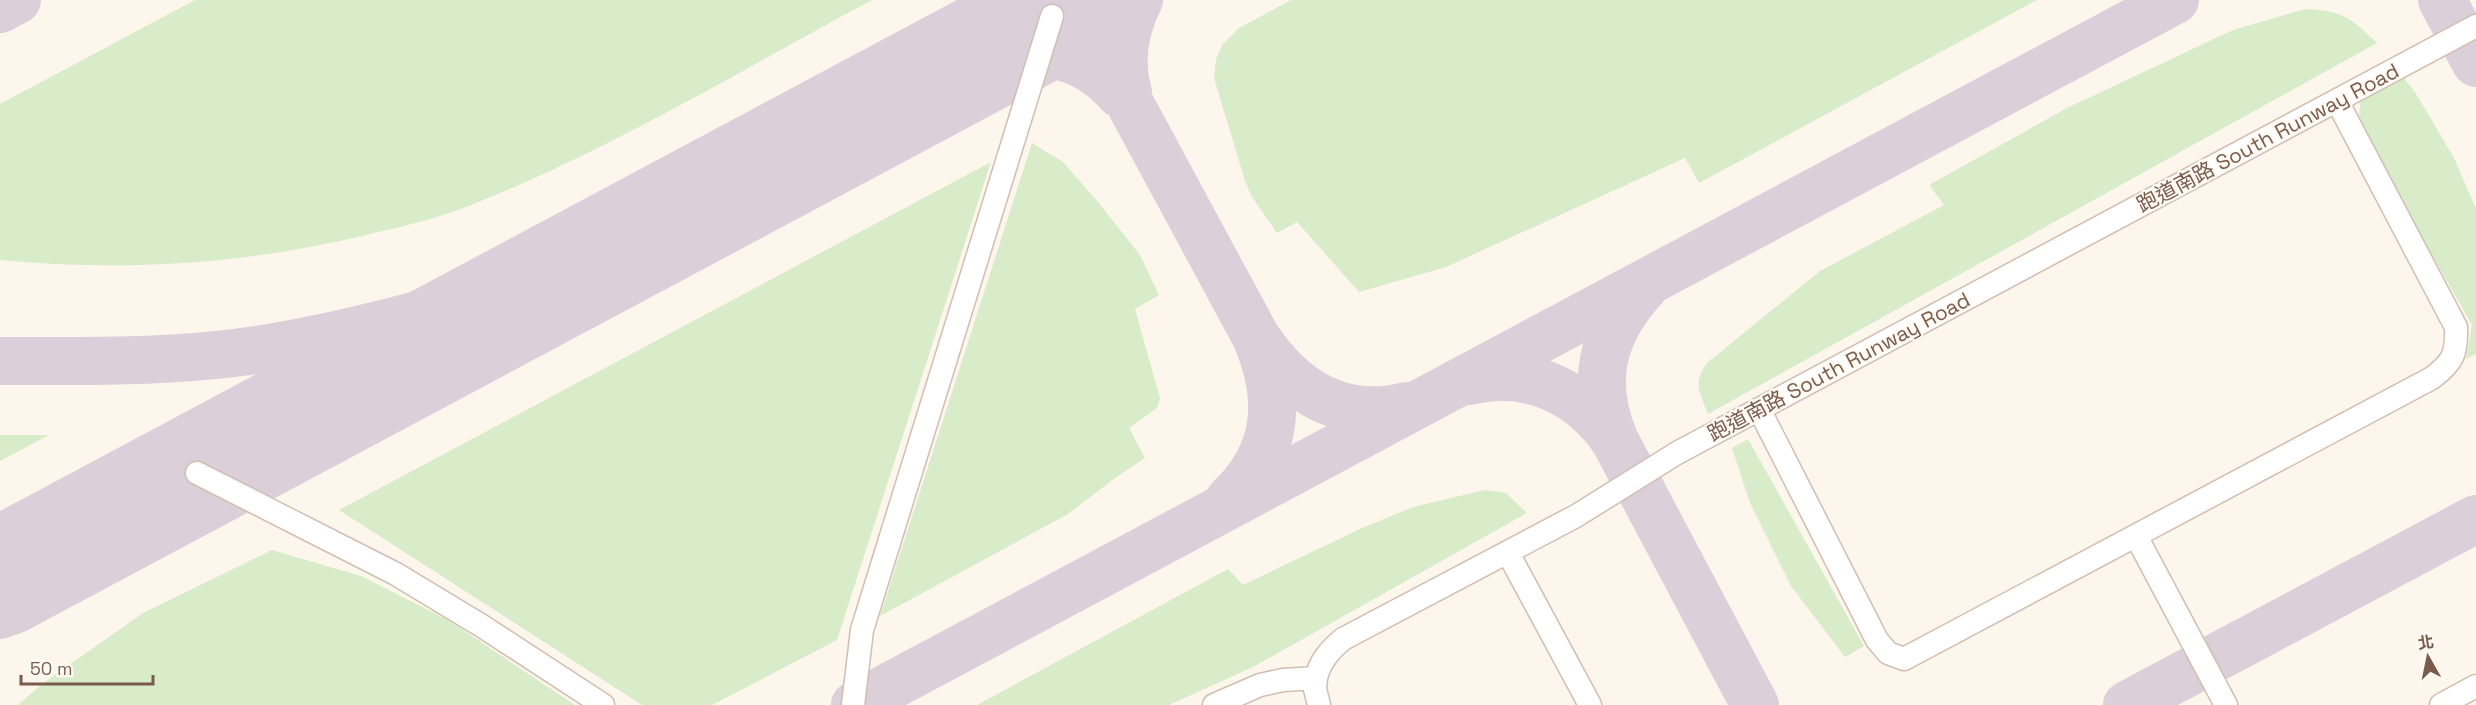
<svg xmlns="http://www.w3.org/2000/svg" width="2476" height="705" font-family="'Space Grotesk','Noto Sans TC',sans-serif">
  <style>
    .green { fill: #d8ecc9 }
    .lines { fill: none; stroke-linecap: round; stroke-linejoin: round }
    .taxiway { stroke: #dbcfda; stroke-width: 48 }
    .runway { stroke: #dbcfda; stroke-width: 118 }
    .minor-casing { stroke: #d1beb0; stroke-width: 25 }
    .minor { stroke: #fff; stroke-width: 22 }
    .labels { text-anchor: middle; stroke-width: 4.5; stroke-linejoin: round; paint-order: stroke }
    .street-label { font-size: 21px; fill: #7a5c4d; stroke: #fffaf3 }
  </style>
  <rect width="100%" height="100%" fill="#fdf6ec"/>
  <!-- green -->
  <path class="green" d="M195 0H872C745 68 620 144 486 199 449 215 410 225 370 234 249 264 124 272 0 260V104Z
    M1291 0H2037L1699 183 1685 158 1446 267 1359 292 1297 222 1277 233 1252 197 1245 181 1214 78 1216 59 1223 44 1239 28Z
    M2305 9C2343 11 2350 17 2377 43L1708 414C1700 392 1692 384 1707 363L1820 271 1944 205 1929 185 2067 108 2233 30Z
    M2398 71 2415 92 2454 158 2476 209V354L2466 359 2472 325 2363 134 2359 114 2361 99Z
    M1032 143 1063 162 1098 202 1140 255 1159 295 1135 309 1160 398 1157 408 1129 428 1145 458 1111 481 1068 514 880 616Z
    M991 162 837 640 712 705H642L339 510Z
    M0 435H49L0 461Z
    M1748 439 1864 646 1845 657 1791 586 1750 503 1732 448Z
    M1485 490 1506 493 1527 513 1253 667 1169 705H977L1228 569 1243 585 1360 529 1413 507Z
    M272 550 361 576 448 620 575 705H18L42 684 143 613Z"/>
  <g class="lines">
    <!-- taxiway -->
    <path class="taxiway" d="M1074 0 1256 337C1282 398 1279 453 1229 500
      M2442 0 2476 63
      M0 9 17 0
      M961 64C986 51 1009 26 1019 0
      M955 68C1016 49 1073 40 1120 94
      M1128 93C1119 61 1124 30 1139 0
      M1259 341C1294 392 1344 422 1407 406
      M0 361C87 361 177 363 263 349 378 330 489 297 599 258
      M1469 381C1527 366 1582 392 1615 441L1755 705
      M1614 439C1590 379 1602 333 1645 286
      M0 615 197 473
      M855 705 2175 0
      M2127 705 2476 519"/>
    <!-- runway -->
    <path class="runway" d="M0 578 1082 0"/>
    <defs>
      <path id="minor" d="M1759 409 1877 640 1888 653 1904 659 2432 378C2453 362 2457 354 2456 327L2337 101
        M197 473 396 574 482 626 603 705
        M2136 536 2226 705
        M1508 553 1590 705
        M1316 678 1315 689 1319 705
        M853 705 862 630 1052 16
        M1214 705 1260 685 1283 680 1316 678C1320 661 1330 650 1343 639L1576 516 1677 453 2476 26
        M2441 705 2476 686"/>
    </defs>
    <!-- minor casing -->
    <use href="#minor" class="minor-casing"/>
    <!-- minor -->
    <use href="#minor" class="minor"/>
  </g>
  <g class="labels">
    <!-- street labels -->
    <g class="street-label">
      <text transform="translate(2268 138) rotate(-28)" y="7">跑道南路 South Runway Road</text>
      <text transform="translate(1839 367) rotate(-28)" y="7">跑道南路 South Runway Road</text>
    </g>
  </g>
  <!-- north arrow -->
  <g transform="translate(2428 657) rotate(351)" stroke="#fffaf3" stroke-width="4.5" paint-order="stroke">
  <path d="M0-4.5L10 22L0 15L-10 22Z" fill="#7a5c4d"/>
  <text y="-9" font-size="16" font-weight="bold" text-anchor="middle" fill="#7a5c4d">北</text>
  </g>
  <!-- scale -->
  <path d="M21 675v9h132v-9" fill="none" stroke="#7a5c4d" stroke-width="3"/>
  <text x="30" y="675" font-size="18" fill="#7a5c4d" stroke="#fffaf3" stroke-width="4.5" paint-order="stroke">50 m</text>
</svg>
